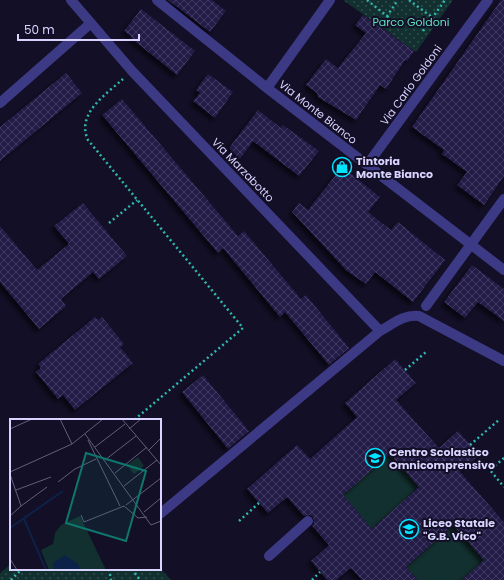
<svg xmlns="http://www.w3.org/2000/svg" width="504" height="580" font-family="Poppins,sans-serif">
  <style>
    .green { fill: #12302f }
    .park { fill: url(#park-dots) }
    .building { fill: url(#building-cross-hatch); fill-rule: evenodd; filter: url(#shadow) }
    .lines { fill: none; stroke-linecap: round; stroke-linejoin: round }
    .path { stroke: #2fb8b0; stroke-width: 2.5; stroke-dasharray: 2 3; stroke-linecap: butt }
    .minor { stroke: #3d3a85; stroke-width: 10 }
    .labels { text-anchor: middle; stroke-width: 4; stroke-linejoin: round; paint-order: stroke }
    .park-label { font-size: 11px; fill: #5fe0c0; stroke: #130f26 }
    .street-label { font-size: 11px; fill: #d9d4ff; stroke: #130f26 }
    .poi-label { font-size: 11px; font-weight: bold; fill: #d9d4ff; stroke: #130f26; text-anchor: start }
    .inset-river { fill: none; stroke: #0c2248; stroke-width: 2 }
    .inset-road { fill: none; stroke: #625e7d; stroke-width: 1 }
    .view { fill: #0f766e; fill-opacity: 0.15; stroke: #0f766e; stroke-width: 2 }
    .inset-edge { fill: none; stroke: #d9d4ff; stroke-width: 2 }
  </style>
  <defs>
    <pattern id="park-dots" width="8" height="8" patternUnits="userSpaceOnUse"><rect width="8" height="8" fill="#12302f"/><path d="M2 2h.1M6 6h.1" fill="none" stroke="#344d4e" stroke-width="1.8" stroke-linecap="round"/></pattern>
    <pattern id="building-cross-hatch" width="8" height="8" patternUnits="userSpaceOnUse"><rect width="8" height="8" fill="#241b47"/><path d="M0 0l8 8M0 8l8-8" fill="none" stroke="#433b63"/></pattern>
    <filter id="shadow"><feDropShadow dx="-3.5" dy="3.5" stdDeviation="2" flood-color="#0009"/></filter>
  </defs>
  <rect width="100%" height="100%" fill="#130f26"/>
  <!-- green -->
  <path class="green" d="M390 454 419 487 372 529 343 495Z
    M453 525 484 560 462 580H418L406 567Z"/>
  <!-- park -->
  <path class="park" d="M343 0H453L416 52Z
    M11 564V569L160 568 171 580H0V573Z"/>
  <!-- building -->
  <path class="building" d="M168 0H212L226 11 210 32Z
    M501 0H504V176L484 205 457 185 467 172 442 154 444 150 412 127Z
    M141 9 195 51 177 75 131 38 132 37 124 31Z
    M363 15 414 51 407 61 405 60 386 89 380 85 356 120 318 97 317 93 306 85 326 59 338 68 366 33 355 25Z
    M66 73 82 93 0 161V127Z
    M208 74 233 92 215 118 193 101 200 93 196 90Z
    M122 99 238 236 244 231 301 299 306 295 349 348 329 365 285 312 280 317 223 248 218 253 102 115Z
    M258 110 281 128 283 125 319 151 299 176 253 141 240 159 229 148Z
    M342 167 380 197 368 212 391 230 398 222 445 260 413 302 375 272 366 284 347 271 292 212 299 203 308 210Z
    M83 203 127 256 99 279 93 272 61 299 66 306 39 329 0 282V226L37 270 69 244 54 226Z
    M472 265 504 289V321L478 302 465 318 444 302Z
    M95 317 98 320 102 317 124 344 120 347 133 363 75 410 63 395 58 399 36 372 41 368 38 364Z
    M395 359 416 383 396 400 439 448 458 431 480 455 460 472 504 522V580H462L484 560 453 525 406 567 418 580H362L351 568 336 580H327L311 561 329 545 312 526 314 523 313 517 310 515 304 516 287 497 268 513 247 489 297 445 310 459 357 417 345 403ZM390 454 419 487 372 529 343 495Z
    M203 375 249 431 228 449 182 392Z"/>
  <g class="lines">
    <!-- path -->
    <path class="path" d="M367 0 387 16 398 0
      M409 0 433 18
      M387 16 394 21
      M423 31 445 0
      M123 79C105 95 76 114 88 140L243 328 134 420
      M109 223 137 200
      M405 370 426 352
      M470 445 500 419
      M504 458 490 470 504 487
      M239 521 259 503
      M109 569 111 580
      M132 569 140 580
      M11 580 22 569
      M312 580 320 572"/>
    <!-- minor -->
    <path class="minor" d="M71 0 132 71 380 331
      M157 0 267 88 504 270
      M267 88 330 0
      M0 103 91 23
      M367 165 488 0
      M426 306 504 199
      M160 514 380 331C393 324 404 314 419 316L504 361
      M269 556 308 521"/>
  </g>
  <!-- icons -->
  <defs>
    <symbol id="shop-ring" viewBox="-11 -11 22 22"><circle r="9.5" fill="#130f26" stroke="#00e5ff" stroke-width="1.5"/><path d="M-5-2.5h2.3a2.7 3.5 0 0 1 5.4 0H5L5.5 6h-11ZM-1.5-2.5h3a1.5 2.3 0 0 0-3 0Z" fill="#00e5ff"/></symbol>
    <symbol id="school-ring" viewBox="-11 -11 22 22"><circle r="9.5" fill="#130f26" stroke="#00e5ff" stroke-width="1.5"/><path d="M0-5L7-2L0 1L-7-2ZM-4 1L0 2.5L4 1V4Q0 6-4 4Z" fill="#00e5ff"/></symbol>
  </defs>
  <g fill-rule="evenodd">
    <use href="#shop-ring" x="331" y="156" width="22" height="22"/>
    <use href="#school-ring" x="364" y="447" width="22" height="22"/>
    <use href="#school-ring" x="398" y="518" width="22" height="22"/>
  </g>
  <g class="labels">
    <!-- park labels -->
    <g class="park-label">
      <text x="411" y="26">Parco Goldoni</text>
    </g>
    <!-- street labels -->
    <g class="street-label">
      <text transform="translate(411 85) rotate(-54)" y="4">Via Carlo Goldoni</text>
      <text transform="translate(318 112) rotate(38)" y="4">Via Monte Bianco</text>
      <text transform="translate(243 170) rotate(46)" y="4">Via Marzabotto</text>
    </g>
    <!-- poi labels -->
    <g class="poi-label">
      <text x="356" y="165">Tintoria<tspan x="356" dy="13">Monte Bianco</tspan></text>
      <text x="389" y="456">Centro Scolastico<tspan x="389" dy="13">Omnicomprensivo</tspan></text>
      <text x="423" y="527">Liceo Statale<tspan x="423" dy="13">"G.B. Vico"</tspan></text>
    </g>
  </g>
  <!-- overview -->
  <g transform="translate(10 419)">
    <rect width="151" height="151" fill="#130f26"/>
    <path d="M128 38 134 47 124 55 117 46ZM70 97 96 151H39L31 131 43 125 45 114 51 106Z" fill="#12302f"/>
    <path d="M55 136 68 145 71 151H43V144Z" fill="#0c2248"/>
    <path class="inset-river" d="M14 100 36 151M0 109 53 72"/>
    <path class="inset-road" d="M50 0 62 25M112 0 151 46M0 10 22 0M119 10 131 0M75 15 141 106 151 102M78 21 110 87M85 28 115 5M139 31 151 19M95 41 126 17M0 53 62 25 93 0M105 54 137 28M0 55 11 87 0 97M48 63 65 50 86 40M114 67 147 41M6 71 41 58M116 86 151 59M11 87 37 68M134 93 151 79M71 96 74 103 114 87 128 99 137 98M0 140 7 151"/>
    <path class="view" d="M76 34 136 52 116 122 56 104Z"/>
    <rect width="151" height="151" class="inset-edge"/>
  </g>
  <!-- scale -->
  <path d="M18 34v6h121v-6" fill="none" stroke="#d9d4ff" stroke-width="2"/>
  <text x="24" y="34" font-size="12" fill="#d9d4ff" stroke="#130f26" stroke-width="3" paint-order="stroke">50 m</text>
</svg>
